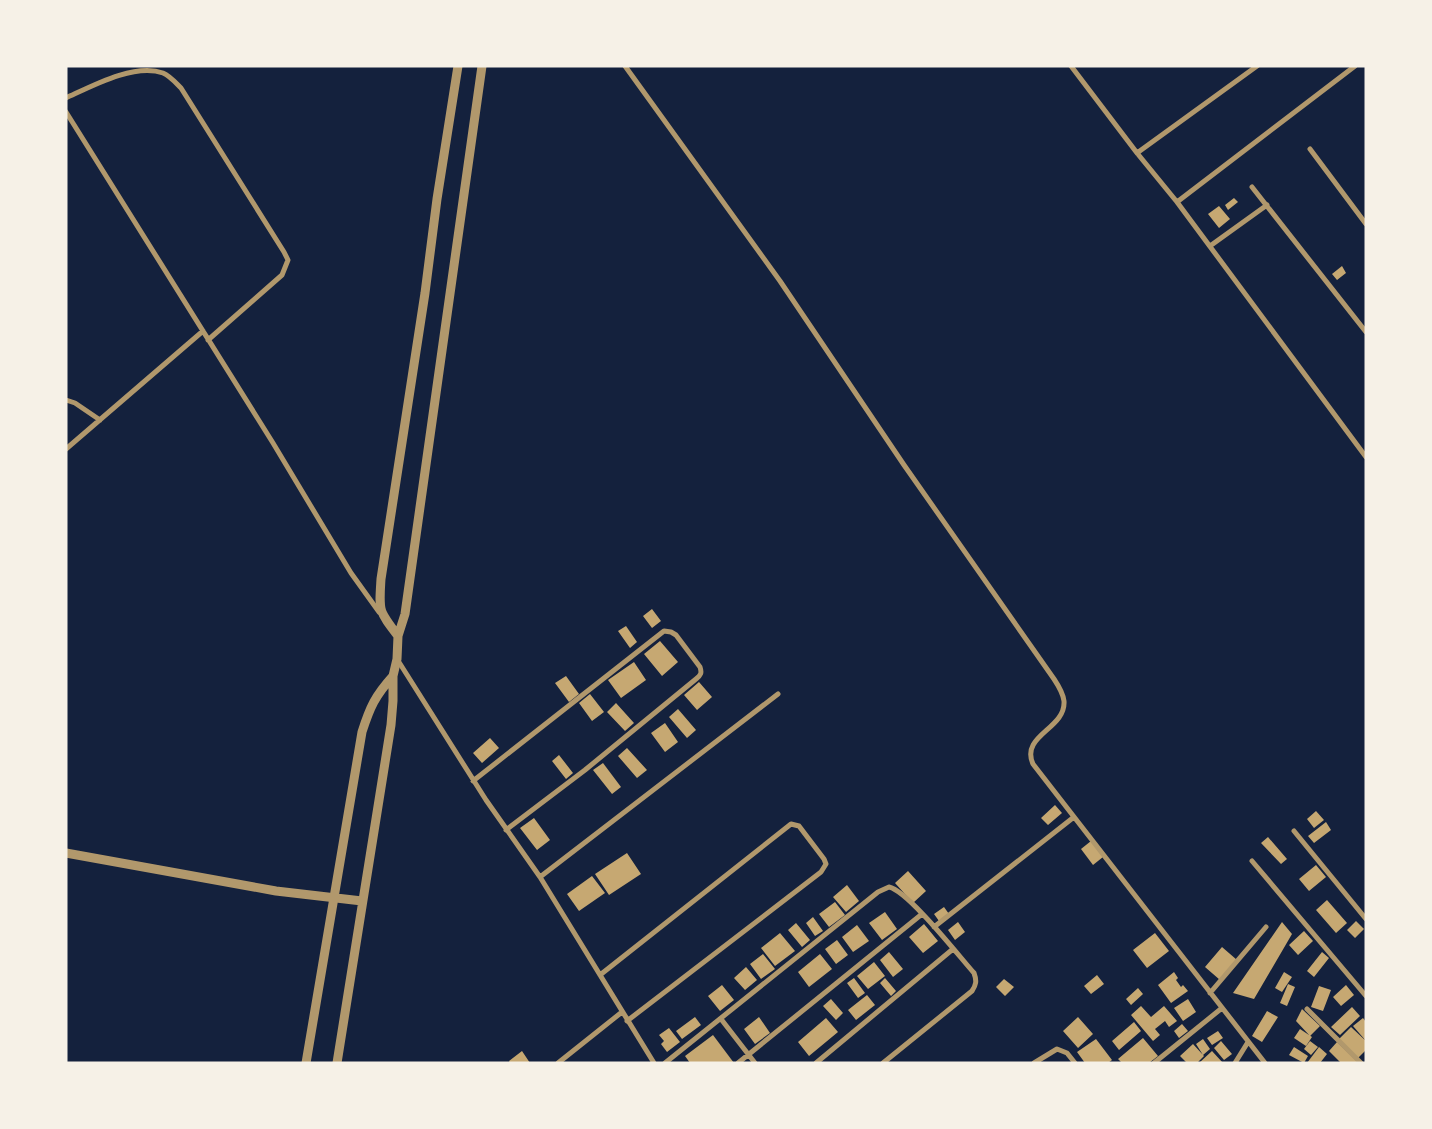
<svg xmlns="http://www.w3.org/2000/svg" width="1432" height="1129" font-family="Overpass,sans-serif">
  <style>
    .building { fill: #c6a872 }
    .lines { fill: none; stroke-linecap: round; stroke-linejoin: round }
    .minor { stroke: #b1986c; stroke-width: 5 }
    .tertiary { stroke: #b1986c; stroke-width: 9 }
  </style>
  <rect width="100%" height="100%" fill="#14213d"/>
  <!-- building -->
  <path class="building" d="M1234 198 1238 202 1228 210 1225 205Z
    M1219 206 1230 219 1219 228 1208 214Z
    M1342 266 1346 273 1337 280 1332 274Z
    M652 609 661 621 652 628 643 616Z
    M626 626 637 642 630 648 618 631Z
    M660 641 678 662 662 676 644 654Z
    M634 662 646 680 621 698 608 680Z
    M566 676 579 694 569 702 555 683Z
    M699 682 712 697 697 710 684 695Z
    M590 694 604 712 592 721 579 703Z
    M616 703 634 723 625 731 607 712Z
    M678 709 696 730 687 738 669 717Z
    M665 723 678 742 665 752 651 733Z
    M490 738 499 748 482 763 473 753Z
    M627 748 647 770 637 778 618 756Z
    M559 755 573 773 566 779 552 761Z
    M603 763 621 787 612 794 593 770Z
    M1055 805 1062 813 1048 825 1041 818Z
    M1316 811 1324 820 1314 828 1307 819Z
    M534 818 550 840 537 850 520 828Z
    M1326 822 1331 830 1314 843 1308 836Z
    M1268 837 1287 859 1281 864 1261 843Z
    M1091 841 1103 857 1093 865 1081 849Z
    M627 853 641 874 609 895 595 874Z
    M1316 865 1326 877 1309 891 1299 879Z
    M908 871 926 891 913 903 895 883Z
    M592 876 605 893 579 911 567 894Z
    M847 885 859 901 846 912 833 897Z
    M1327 900 1347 923 1336 933 1316 910Z
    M835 902 845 915 829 927 819 914Z
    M944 907 949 914 939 921 934 914Z
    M885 912 897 929 882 940 869 923Z
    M813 917 823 931 815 936 806 923Z
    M1356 921 1364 929 1355 938 1347 930Z
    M958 922 965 932 955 940 948 930Z
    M1282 922 1292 934 1254 999 1233 993Z
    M796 923 810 940 802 947 788 930Z
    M924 924 938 941 923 953 909 937Z
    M857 925 869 941 853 952 842 937Z
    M1304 931 1313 941 1298 955 1289 945Z
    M780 933 795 951 775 966 761 948Z
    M1155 933 1169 951 1147 968 1133 950Z
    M837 940 848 955 836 964 825 949Z
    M1222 947 1237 960 1220 980 1205 967Z
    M889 952 903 969 893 977 880 960Z
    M1322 952 1329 958 1314 977 1307 971Z
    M763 954 775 969 761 979 750 964Z
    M820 954 832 969 809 987 798 972Z
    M874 962 885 976 868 989 857 976Z
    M746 967 757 980 745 990 734 978Z
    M1174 972 1178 978 1176 980 1181 987 1183 985 1188 991 1171 1003 1158 985Z
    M1284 972 1292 977 1282 992 1275 988Z
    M1097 975 1104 984 1091 994 1084 986Z
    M854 978 865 993 858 998 847 983Z
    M885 978 896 991 891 996 880 983Z
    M1004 979 1014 987 1005 996 996 987Z
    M1288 984 1295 987 1287 1006 1280 1003Z
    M722 985 734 1000 720 1011 708 996Z
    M1346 985 1354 995 1341 1006 1333 997Z
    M1319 986 1331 990 1323 1011 1311 1007Z
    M1138 988 1143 994 1131 1005 1126 999Z
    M867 995 875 1005 856 1020 848 1010Z
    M831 999 843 1013 836 1020 823 1006Z
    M1188 999 1196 1012 1183 1021 1174 1008Z
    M1141 1006 1151 1017 1164 1006 1177 1021 1169 1027 1165 1021 1155 1029 1160 1035 1153 1041 1131 1015Z
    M1352 1007 1360 1016 1340 1035 1331 1027Z
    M1302 1009 1320 1026 1310 1036 1296 1021Z
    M1267 1011 1278 1017 1262 1042 1252 1036Z
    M695 1017 701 1025 682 1039 676 1031Z
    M759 1017 770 1033 755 1044 744 1029Z
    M1078 1017 1093 1034 1078 1048 1063 1031Z
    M826 1018 838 1032 809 1056 798 1042Z
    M1363 1018 1366 1022V1041L1353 1026Z
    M1134 1022 1141 1031 1119 1050 1112 1041Z
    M1182 1024 1188 1031 1179 1038 1174 1031Z
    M1351 1027 1366 1041V1050L1358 1058 1338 1040Z
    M669 1028 680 1042 667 1052 661 1044 664 1041 659 1035Z
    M1300 1029 1312 1037 1306 1046 1294 1038Z
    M1218 1031 1223 1038 1212 1045 1207 1038Z
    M713 1035 734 1063H690L685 1056Z
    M1143 1038 1158 1056 1149 1063H1122L1118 1059Z
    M1096 1039 1112 1060 1108 1063H1085L1077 1052Z
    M1203 1039 1210 1049 1203 1055 1196 1044Z
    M1221 1041 1232 1054 1224 1060 1214 1048Z
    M1310 1041 1318 1047 1311 1055 1304 1049Z
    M1337 1042 1359 1063H1341L1329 1051Z
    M1193 1044 1204 1056 1197 1063H1187L1180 1056Z
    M1294 1047 1308 1056 1304 1063 1289 1055Z
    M1319 1047 1327 1054 1320 1063H1307Z
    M522 1051 530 1063H510L509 1061Z
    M1212 1051 1223 1063H1199Z"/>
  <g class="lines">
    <!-- minor -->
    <path class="minor" d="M625 66 780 281 904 465 1054 679C1058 685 1063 693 1064 701 1066 729 1020 735 1033 764L1265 1063
      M1071 66 1137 153 1177 202 1366 457
      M66 98C92 86 134 63 163 73 170 76 175 82 181 88L284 252 288 260 282 275 208 340
      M66 112 273 443 351 573 379 612
      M1310 149 1366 224
      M1137 153 1257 66
      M1252 187 1366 332
      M1177 202 1355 66
      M1210 246 1267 205
      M66 400 75 403 100 420
      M66 449 203 331
      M397 659 486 800 540 877 654 1063
      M473 781 664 631 671 632 676 635 700 667C702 673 701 675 696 679L585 770 506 830
      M1294 831 1366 919
      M1252 861 1366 996
      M540 877 778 694
      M934 927 1074 817
      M600 975 791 824 799 826 824 859 826 864 821 872 627 1021
      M1210 993 1266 927
      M1307 1009 1361 1063
      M721 1019 755 1063
      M558 1063 622 1012
      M665 1063 878 892 889 887C908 891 958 955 974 973 977 981 976 985 972 991L883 1063
      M738 1063 922 914
      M816 1063 953 949
      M1034 1063 1057 1049 1067 1053 1075 1063
      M1154 1063 1222 1008
      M1235 1063 1248 1042"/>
    <!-- tertiary -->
    <path class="tertiary" d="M398 636C378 610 379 611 381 579L425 293 437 199 458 66
      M66 853 276 891 362 901
      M306 1063 362 732C370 707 375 696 393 676
      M337 1063 391 725 393 701V676L397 659 398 636 405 614 482 66"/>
  </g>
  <!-- border -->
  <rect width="1432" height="1129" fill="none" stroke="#f6f1e7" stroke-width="135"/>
</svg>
